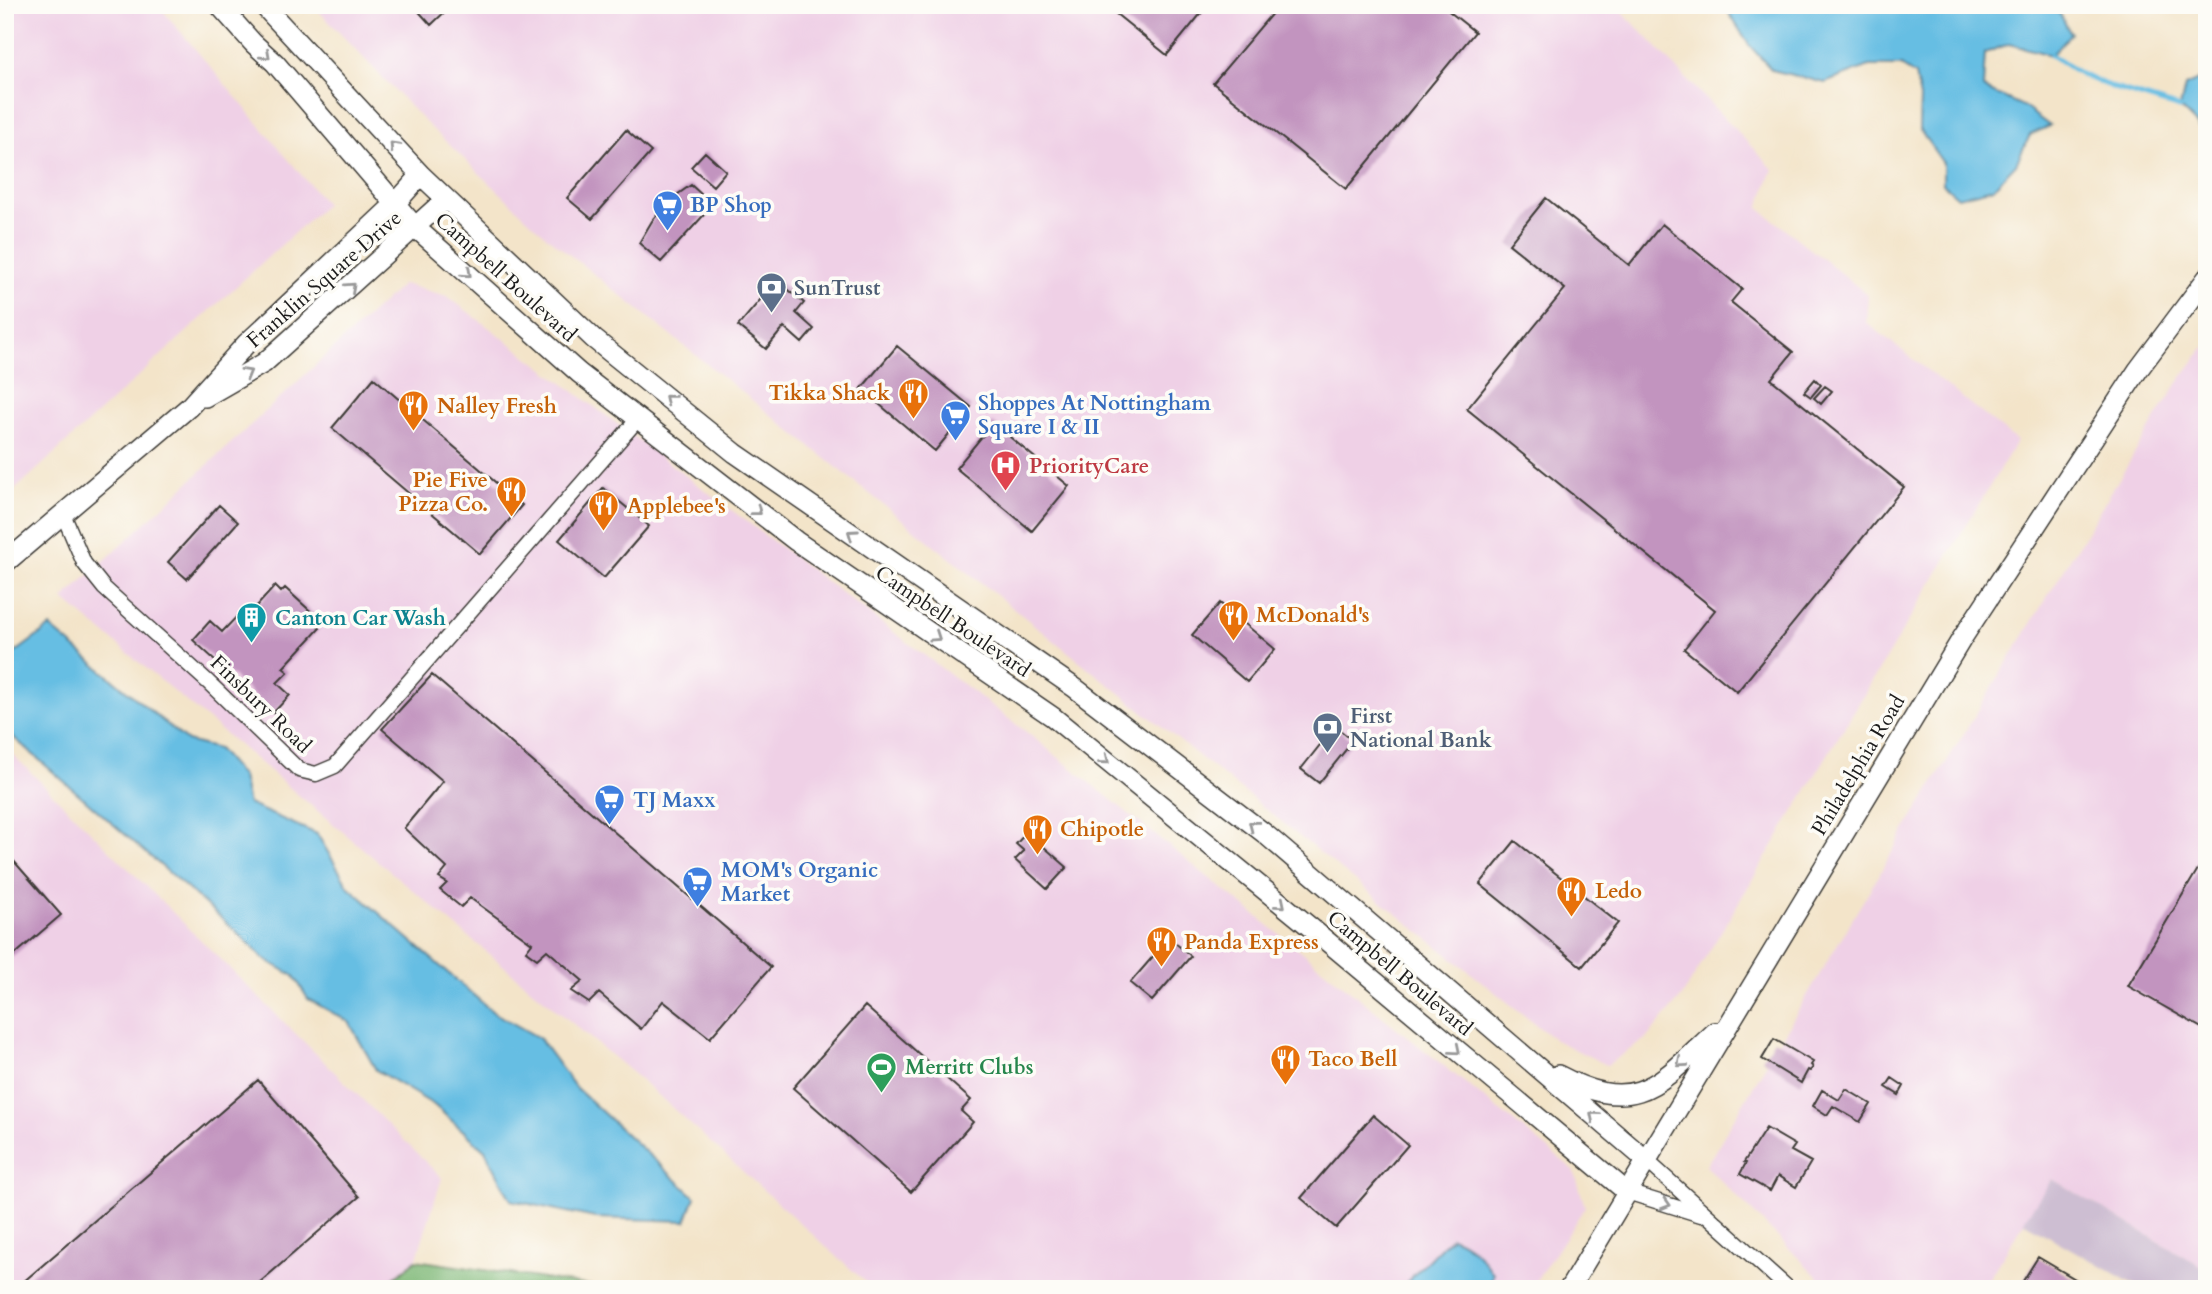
<svg xmlns="http://www.w3.org/2000/svg" width="2212" height="1294" font-family="Cardo,serif">
  <style>
    .built { fill: #efd0e6 }
    .industrial { fill: #cdbed2 }
    .forest { fill: #7eb877; stroke: #4d6a4a; stroke-width: 2 }
    .water { fill: #66bee3; stroke: #416d80; stroke-width: 2 }
    .lines { fill: none; stroke-linecap: round; stroke-linejoin: round }
    .stream { stroke: #66bee3; stroke-width: 5 }
    .building { fill: #c294bf }
    .street-casing { stroke: #3c3a36; stroke-width: 17 }
    .secondary-casing { stroke: #3c3a36; stroke-width: 22 }
    .street { stroke: #fff; stroke-width: 14 }
    .secondary { stroke: #fff; stroke-width: 19 }
    .oneway { stroke: #999 }
    .labels { text-anchor: middle; stroke-width: 7; stroke-linejoin: round; paint-order: stroke }
    .shop-label { font-size: 21px; font-weight: bold; fill: #366cbe; stroke: #fdfcf7; text-anchor: start }
    .street-label { font-size: 21px; fill: #1c1c1c; stroke: #fdfcf7 }
    .service-label { font-size: 21px; font-weight: bold; fill: #4e5e75; stroke: #fdfcf7; text-anchor: start }
    .food-label { font-size: 21px; font-weight: bold; fill: #c56008; stroke: #fdfcf7; text-anchor: start }
    .health-label { font-size: 21px; font-weight: bold; fill: #be3a42; stroke: #fdfcf7; text-anchor: start }
    .culture-label { font-size: 21px; font-weight: bold; fill: #0d838f; stroke: #fdfcf7; text-anchor: start }
    .leisure-label { font-size: 21px; font-weight: bold; fill: #27864d; stroke: #fdfcf7; text-anchor: start }
  </style>
  <rect width="100%" height="100%" fill="#fdfcf7"/>
  <filter id="ink" filterUnits="userSpaceOnUse"><feTurbulence type="fractalNoise" baseFrequency=".0143" numOctaves="2"/><feDisplacementMap in="SourceGraphic" scale="14" xChannelSelector="R" yChannelSelector="G"/><feConvolveMatrix kernelMatrix="1 2 1 2 8 2 1 2 1" color-interpolation-filters="sRGB"/></filter>
  <filter id="wash" filterUnits="userSpaceOnUse"><feTurbulence type="fractalNoise" baseFrequency=".00686" numOctaves="4" result="noise"/><feDisplacementMap in="SourceGraphic" scale="28" xChannelSelector="R" yChannelSelector="G"/><feGaussianBlur stdDeviation="1.57" result="paint"/><feColorMatrix in="noise" values="0 0 0 0 0 0 0 0 0 0 0 0 0 0 0 0 0 1.4 0 .05"/><feComposite in="paint" operator="in"/></filter>
  <g filter="url(#wash)">
    <rect width="100%" height="100%" fill="#f3e4c9"/>
    <!-- built -->
    <path class="built" d="M5 5H158L326 204 5 499Z
      M313 5H1616L1773 169 1759 208 1868 295 1866 322 2017 441 1681 998 1647 1038 1607 1065 1555 1040 545 235 424 121Z
      M403 284 447 296 1029 734 1574 1170 1585 1207 1531 1289H873L648 1086 63 599Z
      M2207 344V1270L2052 1179 1982 1289H1830L1706 1166 1910 822 2177 384Z
      M5 747 442 1178 416 1260 381 1289H5Z"/>
    <!-- industrial -->
    <path class="industrial" d="M2052 1179 2207 1270V1289H2142L2023 1222Z"/>
    <!-- forest -->
    <path class="forest" d="M416 1260 612 1289H381Z"/>
    <!-- water -->
    <path class="water" d="M1724 5H1968L1972 11C1999 1 2032 3 2059 12L2071 34 2051 55 2009 44 1985 53 1983 88 2023 106 2050 126 2030 135 2016 164 1993 188 1958 197 1943 184V163L1919 129 1920 98 1915 75 1901 66H1869L1825 83 1772 70 1749 45Z
      M2207 76V127L2203 131 2180 108 2185 86Z
      M50 627 187 741 218 749 242 777 248 804 317 834 349 887 493 1012 539 1038 576 1088 695 1197 686 1221 595 1218 511 1200 485 1150 434 1105 376 1070 349 1022 308 999 294 976 264 959 236 931 5 730V660Z
      M1451 1237C1471 1244 1482 1257 1493 1274L1490 1287 1400 1289Z"/>
    <g class="lines">
      <!-- stream -->
      <path class="stream" d="M2051 55 2082 75 2114 88 2180 108"/>
    </g>
    <g id="blocks">
      <!-- building -->
      <path class="building" d="M413 5H452L431 25Z
        M1105 5H1208L1167 55Z
        M1279 5H1441L1475 32 1346 189 1213 83Z
        M626 130 651 152 592 219 567 198Z
        M705 152 726 171 713 186 691 167Z
        M691 185 713 205 661 262 639 243 652 221 671 199Z
        M1546 198 1629 265 1662 224 1742 289 1731 302 1793 352 1771 379 1904 487 1737 692 1684 649 1715 610 1467 409 1565 289 1509 244Z
        M777 280 804 303 796 313 814 329 802 343 784 327 766 349 738 326Z
        M897 346 971 407 935 451 861 389Z
        M374 378 522 505 480 554 332 428Z
        M1815 379 1821 385 1811 397 1804 392Z
        M1825 386 1832 391 1821 404 1814 398Z
        M993 423 1069 486 1032 531 956 468Z
        M603 488 649 526 604 578 559 540Z
        M219 505 238 522 187 579 168 562Z
        M275 586 281 592 285 588 318 618 315 622 320 628 283 668 288 672 277 683 290 695 273 713 193 640 210 621 222 632 241 612 247 617Z
        M1220 603 1275 649 1247 682 1192 635Z
        M432 675 771 967 710 1038 663 1001 641 1029 599 993 589 1003 571 991 583 981 547 950 537 959 526 951 532 943 470 898 461 907 440 890 447 883 439 878 447 868 404 828 443 781 382 729Z
        M1335 726 1353 741 1319 783 1301 769Z
        M1027 832 1067 867 1047 889 1015 860 1024 851 1016 844Z
        M1515 841 1618 923 1582 967 1480 884Z
        M5 851 61 915 5 963Z
        M2207 854V1031L2128 986Z
        M1169 938 1191 956 1152 1001 1130 983Z
        M865 1006 971 1100 961 1111 973 1122 911 1192 793 1088Z
        M1774 1039 1813 1062 1811 1065 1813 1067 1810 1071 1808 1070 1801 1083 1762 1059Z
        M1892 1078 1904 1086 1899 1095 1886 1087Z
        M258 1080 359 1197 252 1289H15Z
        M1846 1089 1871 1104 1860 1122 1833 1106 1827 1115 1813 1106 1822 1090 1839 1100Z
        M1373 1115 1408 1145 1336 1228 1301 1198Z
        M1766 1128 1795 1145 1791 1151 1811 1162 1796 1187 1778 1176 1770 1191 1740 1174 1746 1163 1744 1162Z
        M2038 1257 2092 1289H2018Z"/>
    </g>
  </g>
  <g filter="url(#ink)">
    <use href="#blocks" fill-opacity="0" stroke="#3c3a36" stroke-width="2"/>
    <g class="lines">
      <defs>
        <path id="street" d="M63 514 84 563 104 588 208 682 299 770 316 774 335 766 638 419
          M1646 1160 1789 1289
          M1627 1192 1701 1215"/>
        <path id="secondary" d="M219 5 253 43 275 63 416 228 579 373 796 541 1053 717 1310 927 1627 1192
          M263 5 421 175 594 339 735 453 1075 688 1264 833 1646 1160
          M205 397 264 363 446 199
          M5 563 189 407 247 343 395 204 421 175
          M1558 1075C1637 1117 1659 1084 1715 1032
          M1569 1289 1961 640 2138 370 2207 278"/>
      </defs>
      <!-- street casing -->
      <use href="#street" class="street-casing"/>
      <!-- secondary casing -->
      <use href="#secondary" class="secondary-casing"/>
      <!-- street -->
      <use href="#street" class="street"/>
      <!-- secondary -->
      <use href="#secondary" class="secondary"/>
    </g>
    <!-- one-way arrows -->
    <defs><path id="oneway-chevron" d="M-2-3.5L2.5 0L-2 3.5" fill="none" stroke-width="1.6" stroke-linecap="round" stroke-linejoin="round" transform="scale(1.75)"/></defs>
    <g class="oneway">
      <use href="#oneway-chevron" transform="translate(266 55) rotate(42)"/>
      <use href="#oneway-chevron" transform="translate(394 146) rotate(-133)"/>
      <use href="#oneway-chevron" transform="translate(467 273) rotate(42)"/>
      <use href="#oneway-chevron" transform="translate(351 287) rotate(-42)"/>
      <use href="#oneway-chevron" transform="translate(247 373) rotate(-30)"/>
      <use href="#oneway-chevron" transform="translate(669 399) rotate(-141)"/>
      <use href="#oneway-chevron" transform="translate(757 511) rotate(38)"/>
      <use href="#oneway-chevron" transform="translate(852 534) rotate(-145)"/>
      <use href="#oneway-chevron" transform="translate(936 637) rotate(34)"/>
      <use href="#oneway-chevron" transform="translate(1105 760) rotate(39)"/>
      <use href="#oneway-chevron" transform="translate(1253 825) rotate(-142)"/>
      <use href="#oneway-chevron" transform="translate(1281 904) rotate(40)"/>
      <use href="#oneway-chevron" transform="translate(1456 1050) rotate(40)"/>
      <use href="#oneway-chevron" transform="translate(1681 1063) rotate(139)"/>
      <use href="#oneway-chevron" transform="translate(1594 1116) rotate(-140)"/>
      <use href="#oneway-chevron" transform="translate(1666 1204) rotate(17)"/>
    </g>
  </g>
  <!-- icons -->
  <defs>
    <symbol id="supermarket-pin" viewBox="-11 -11 22 30"><path d="M0 17L-7.5 6A9.5 9.5 0 1 1 7.5 6Z" fill="#3f7fe0" stroke="#fdfcf7"/><path d="M-6-5.5h2.5l.6 2H6L4.5 2H-2.5L-4.4-4H-6ZM-1.5 3.2a1.3 1.3 0 1 0 .1 0ZM3 3.2a1.3 1.3 0 1 0 .1 0Z" fill="#fff"/></symbol>
    <symbol id="bank-pin" viewBox="-11 -11 22 30"><path d="M0 17L-7.5 6A9.5 9.5 0 1 1 7.5 6Z" fill="#5c6f8a" stroke="#fdfcf7"/><path d="M-6-4H6V4H-6ZM0-2.3a2.3 2.3 0 1 0 0 4.6a2.3 2.3 0 1 0 0-4.6Z" fill="#fff"/></symbol>
    <symbol id="restaurant-pin" viewBox="-11 -11 22 30"><path d="M0 17L-7.5 6A9.5 9.5 0 1 1 7.5 6Z" fill="#e8710a" stroke="#fdfcf7"/><path d="M-5-6h1v4h1v-4h1v4h1v-4h1v5L-1.5 .5V6h-2V.5L-5-1ZM5-6V6H3V1.5H1.5Q1.5-4 5-6Z" fill="#fff"/></symbol>
    <symbol id="hospital-pin" viewBox="-11 -11 22 30"><path d="M0 17L-7.5 6A9.5 9.5 0 1 1 7.5 6Z" fill="#e0444e" stroke="#fdfcf7"/><path d="M-5-5h3v3.5h4V-5h3V5h-3V1.5h-4V5h-3Z" fill="#fff"/></symbol>
    <symbol id="building-pin" viewBox="-11 -11 22 30"><path d="M0 17L-7.5 6A9.5 9.5 0 1 1 7.5 6Z" fill="#0f9aa8" stroke="#fdfcf7"/><path d="M-4-6H4V6H1V3H-1V6H-4ZM-2.5-4.3h1.7v1.8h-1.7ZM.8-4.3h1.7v1.8H.8ZM-2.5-1h1.7V.8h-1.7ZM.8-1h1.7V.8H.8Z" fill="#fff"/></symbol>
    <symbol id="stadium-pin" viewBox="-11 -11 22 30"><path d="M0 17L-7.5 6A9.5 9.5 0 1 1 7.5 6Z" fill="#2e9e5b" stroke="#fdfcf7"/><path d="M0-5a6.5 5 0 1 0 0 10a6.5 5 0 1 0 0-10ZM-3.5-1.8h7v3.6h-7Z" fill="#fff"/></symbol>
  </defs>
  <g fill-rule="evenodd">
    <use href="#supermarket-pin" x="650" y="188" width="35" height="47"/>
    <use href="#bank-pin" x="754" y="270" width="35" height="47"/>
    <use href="#restaurant-pin" x="896" y="376" width="35" height="47"/>
    <use href="#restaurant-pin" x="396" y="388" width="35" height="47"/>
    <use href="#supermarket-pin" x="938" y="398" width="35" height="47"/>
    <use href="#hospital-pin" x="988" y="448" width="35" height="47"/>
    <use href="#restaurant-pin" x="494" y="474" width="35" height="47"/>
    <use href="#restaurant-pin" x="586" y="488" width="35" height="47"/>
    <use href="#restaurant-pin" x="1216" y="598" width="35" height="47"/>
    <use href="#building-pin" x="234" y="600" width="35" height="47"/>
    <use href="#bank-pin" x="1310" y="710" width="35" height="47"/>
    <use href="#supermarket-pin" x="592" y="782" width="35" height="47"/>
    <use href="#restaurant-pin" x="1020" y="812" width="35" height="47"/>
    <use href="#supermarket-pin" x="680" y="864" width="35" height="47"/>
    <use href="#restaurant-pin" x="1554" y="874" width="35" height="47"/>
    <use href="#restaurant-pin" x="1144" y="924" width="35" height="47"/>
    <use href="#restaurant-pin" x="1268" y="1042" width="35" height="47"/>
    <use href="#stadium-pin" x="864" y="1050" width="35" height="47"/>
  </g>
  <g class="labels">
    <!-- shop labels -->
    <g class="shop-label">
      <text x="690" y="212">BP Shop</text>
      <text x="978" y="410">Shoppes At Nottingham<tspan x="978" dy="24">Square I &amp; II</tspan></text>
      <text x="633" y="807">TJ Maxx</text>
      <text x="721" y="877">MOM's Organic<tspan x="721" dy="24">Market</tspan></text>
    </g>
    <!-- street labels -->
    <g class="street-label">
      <text transform="translate(506 277) rotate(42)" y="7">Campbell Boulevard</text>
      <text transform="translate(324 279) rotate(-41)" y="7">Franklin Square Drive</text>
      <text transform="translate(953 621) rotate(34)" y="7">Campbell Boulevard</text>
      <text transform="translate(261 704) rotate(44)" y="7">Finsbury Road</text>
      <text transform="translate(1858 765) rotate(-59)" y="7">Philadelphia Road</text>
      <text transform="translate(1400 973) rotate(40)" y="7">Campbell Boulevard</text>
    </g>
    <!-- service labels -->
    <g class="service-label">
      <text x="794" y="295">SunTrust</text>
      <text x="1350" y="723">First<tspan x="1350" dy="24">National Bank</tspan></text>
    </g>
    <!-- food labels -->
    <g class="food-label">
      <text x="890" y="400" text-anchor="end">Tikka Shack</text>
      <text x="437" y="413">Nalley Fresh</text>
      <text x="488" y="487" text-anchor="end">Pie Five<tspan x="488" dy="24">Pizza Co.</tspan></text>
      <text x="627" y="513">Applebee's</text>
      <text x="1256" y="622">McDonald's</text>
      <text x="1060" y="836">Chipotle</text>
      <text x="1595" y="898">Ledo</text>
      <text x="1184" y="949">Panda Express</text>
      <text x="1308" y="1066">Taco Bell</text>
    </g>
    <!-- health labels -->
    <g class="health-label">
      <text x="1029" y="473">PriorityCare</text>
    </g>
    <!-- culture labels -->
    <g class="culture-label">
      <text x="275" y="625">Canton Car Wash</text>
    </g>
    <!-- leisure labels -->
    <g class="leisure-label">
      <text x="905" y="1074">Merritt Clubs</text>
    </g>
  </g>
  <!-- margin -->
  <rect width="2212" height="1294" fill="none" stroke="#fdfcf7" stroke-width="28"/>
</svg>
